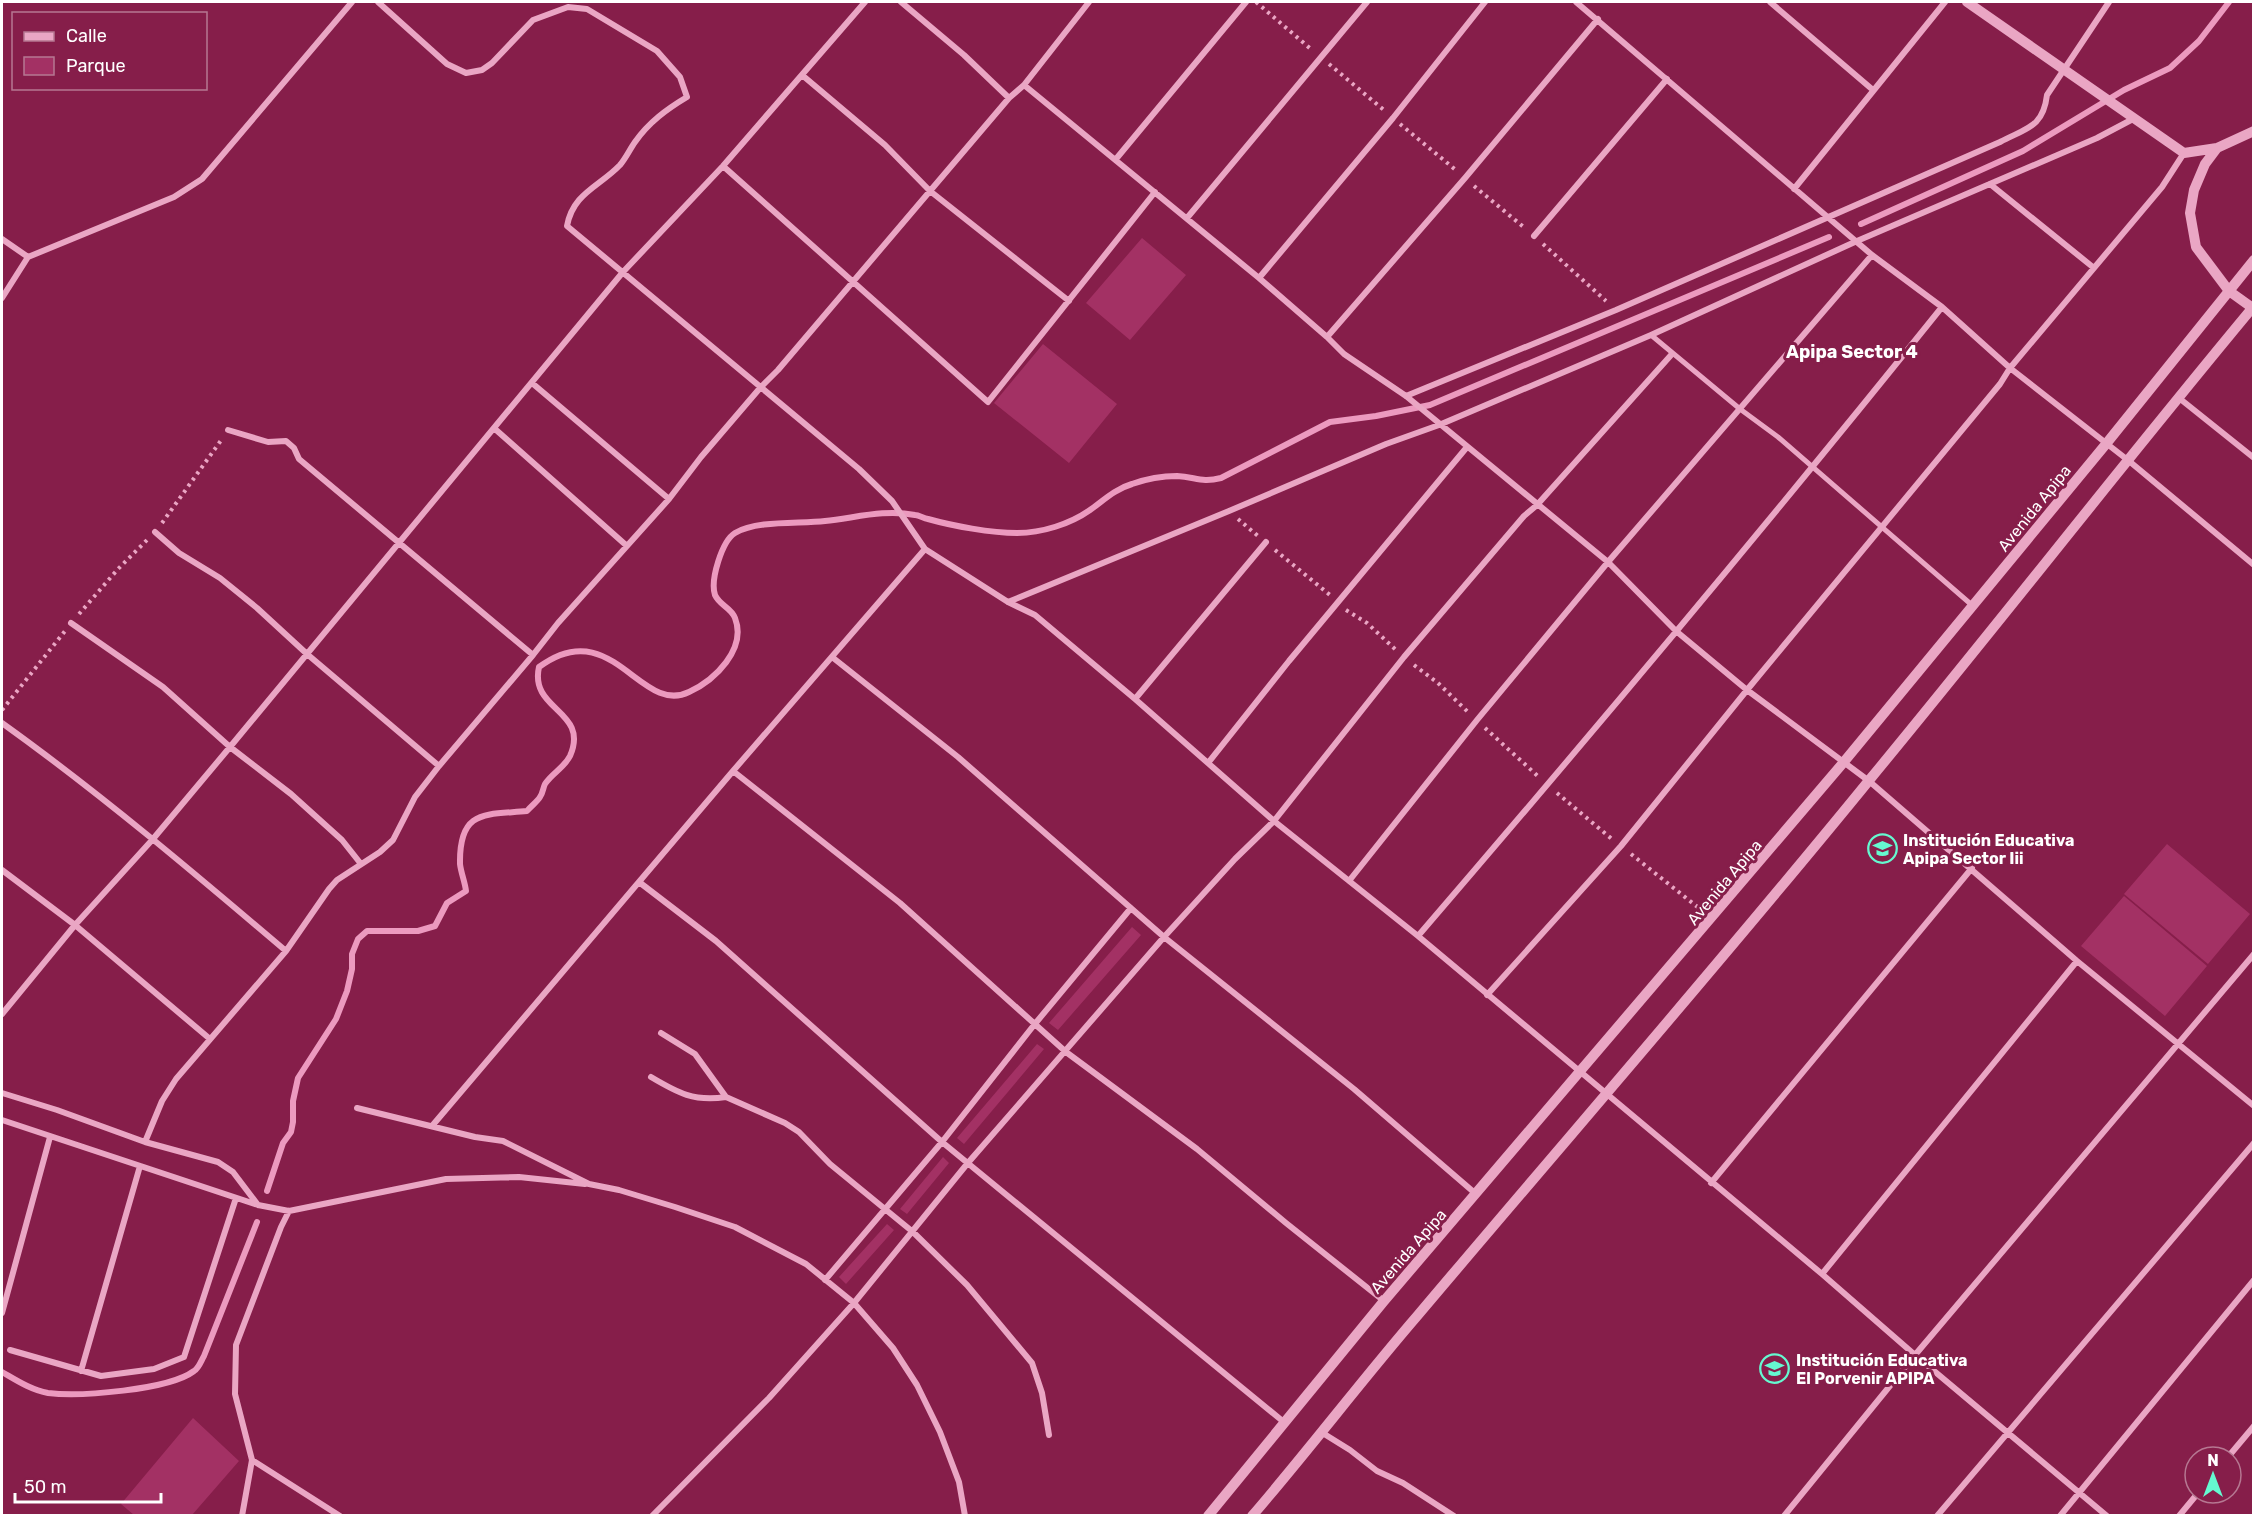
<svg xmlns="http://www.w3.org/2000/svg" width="2255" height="1517" font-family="Rubik,sans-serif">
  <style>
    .green { fill: #a33164 }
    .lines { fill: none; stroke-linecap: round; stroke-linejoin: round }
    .stream { stroke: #ec9abf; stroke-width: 6 }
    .path { stroke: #eaa6c4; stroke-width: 4; stroke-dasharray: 3 4.5; stroke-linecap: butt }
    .pedestrian { stroke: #eaa6c4; stroke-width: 5 }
    .minor { stroke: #eaa6c4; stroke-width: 6 }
    .tertiary { stroke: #eaa6c4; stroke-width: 10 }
    .labels { text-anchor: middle; stroke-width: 6; stroke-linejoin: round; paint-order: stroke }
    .street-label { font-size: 16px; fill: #fff; stroke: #861e4a }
    .poi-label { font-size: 16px; font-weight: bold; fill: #fff; stroke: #861e4a; text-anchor: start }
    .neighbourhood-label { font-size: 18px; font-weight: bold; fill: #fff; stroke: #861e4a }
  </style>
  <rect width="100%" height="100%" fill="#861e4a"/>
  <!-- green -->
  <path class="green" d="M1142 238 1186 275 1130 340 1086 303Z
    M1043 344 1117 404 1069 463 994 403Z
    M2167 844 2250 914 2208 964 2124 894Z
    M2124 896 2207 966 2165 1016 2081 946Z
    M1132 927 1141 935 1058 1030 1049 1023Z
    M1037 1044 1044 1049 964 1144 957 1138Z
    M943 1157 949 1163 907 1214 900 1209Z
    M887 1224 894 1230 846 1284 839 1277Z
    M193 1418 239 1461 192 1515H134L121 1504Z"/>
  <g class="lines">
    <!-- stream -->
    <path class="stream" d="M1861 224 2023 151 2124 90 2170 68 2199 41 2229 2
      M267 1191 283 1143 291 1132 293 1122V1101L298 1078 336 1019 347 991 352 969V954L358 939 367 931H418L435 926 447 903 466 891C465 882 461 873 460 864 459 809 485 815 527 811 531 806 537 802 540 797 543 793 543 788 545 784 552 773 564 768 570 756 590 710 529 711 539 667 612 613 640 716 689 692 715 680 747 649 735 618 731 607 720 606 715 595 710 580 722 541 735 533 757 520 799 524 825 521 855 518 884 509 915 515 919 515 923 518 928 519 953 526 991 533 1017 533 1042 533 1070 524 1090 510 1104 500 1115 489 1132 484 1146 479 1162 476 1177 476 1196 477 1201 483 1221 478L1330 422 1376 416 1430 405 1829 237
      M2 1372C16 1380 31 1390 48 1393 79 1397 169 1390 194 1371 199 1368 201 1361 204 1356L257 1222"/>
    <!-- path -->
    <path class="path" d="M1256 2 1312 50
      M1329 64 1385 111
      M1400 124 1457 171
      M1474 186 1526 229
      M1543 244 1606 301
      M1238 519 1258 536
      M162 523 222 439
      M1275 550 1330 595
      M1346 610 1367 623 1396 650
      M79 614 118 569 147 540
      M1414 665 1438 683 1469 713
      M2 710 65 631
      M1485 728 1540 778
      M1557 793 1613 840
      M1631 854 1700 909"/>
    <!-- pedestrian -->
    <path class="pedestrian" d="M1651 335 1740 409 1778 437 1973 606"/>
    <!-- minor -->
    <path class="minor" d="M378 2 447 64 466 73 482 70 492 63 533 20 568 7 587 9 657 51 680 77 687 97C667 109 649 122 635 142 630 149 626 158 620 165 599 187 573 193 567 226L859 469 892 501 925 549 1008 602 1035 615 1135 699 1274 821 1418 936 1822 1274 1915 1355 2107 1516
      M901 2 964 55 1009 98
      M1576 2 1872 255 1942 307 2010 368 2129 461 2254 565
      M1770 2 1873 90
      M802 75 885 145 930 191 1069 301
      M1024 85 1259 278 1327 337 1344 354 1406 396 1608 562 1676 631 1747 690 1869 781 2077 961 2254 1106
      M1116 159 1246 2
      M723 166 988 402 1155 192
      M1990 184 2094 268
      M1794 189 1945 2
      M1187 218 1367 2
      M1534 236 1667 79
      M2 239 28 257
      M1259 278 1393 118 1485 2
      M2 298 28 257 174 197 202 179 352 2
      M1327 337 1465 178 1598 19
      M532 383 669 499
      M1406 396 1616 310 2000 142C2026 128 2043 128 2047 95L2109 2
      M2179 398 2254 458
      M495 429 627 546
      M228 430 268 442 286 441 294 448 299 459 533 655
      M155 532 179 553 220 578 257 608 307 654 439 766
      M1008 602 1229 511 1386 444 1439 425 1651 335 1857 241 2097 138 2133 119
      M71 623 163 687 230 747 291 794 342 840 361 864
      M832 657 958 757 1164 937 1354 1089 1476 1194
      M1135 699 1266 542
      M2 723C101 794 193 872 286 951
      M1208 763 1289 661 1467 447
      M733 771 900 903 1066 1052 1197 1149 1286 1223 1384 1301
      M2 870 75 925 210 1039
      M1349 881 1477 720 1608 562 1872 255
      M639 882 716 941 942 1142 1285 1423
      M1418 936C1596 729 1771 520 1942 307
      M1487 995 1621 846 1747 690 2000 384 2010 368 2162 187 2184 153
      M2 1014 75 925 153 839 230 747 623 272 723 166 865 2
      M661 1033 695 1054 726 1097 785 1123 799 1132 830 1164 913 1232 967 1285 1032 1363 1042 1393 1049 1435
      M651 1077C678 1093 694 1102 726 1097
      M2 1093 57 1110 145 1142 218 1162 233 1172 258 1205
      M357 1108 475 1137 503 1141 589 1184 619 1190 675 1207 735 1227 806 1264 854 1303 893 1348 917 1385 940 1432 959 1482 965 1516
      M2 1120 258 1205 289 1211 446 1179 519 1177 585 1184
      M432 1126 733 771 925 549
      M145 1142 162 1101 176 1079 286 951 329 889 337 880 380 852 393 840 415 797 439 766 533 655 558 623 669 499 701 457 760 388 778 370 1009 98 1024 85 1089 2
      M1711 1183 1972 868
      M1822 1274 2077 961
      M825 1280 942 1142 1034 1025 1131 908
      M2 1313 50 1137
      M10 1350 101 1376 154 1369 184 1357 236 1198
      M81 1371 140 1166
      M1321 1432 1350 1450 1377 1471 1403 1483 1454 1516
      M2228 1457 2254 1426
      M252 1460 340 1516
      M242 1516 252 1460 235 1394 236 1345 281 1227 289 1211
      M652 1516 769 1398 854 1303 967 1164 1164 937 1235 859 1274 821 1404 657 1524 516 1537 505 1672 354
      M1784 1516 1915 1355 2254 954
      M1937 1516 2254 1143
      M2060 1516 2254 1280
      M2179 1516 2198 1493"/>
    <!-- tertiary -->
    <path class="tertiary" d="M1967 2 2184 153 2217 148 2254 131
      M2217 148 2205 164 2194 190 2190 213 2196 247 2229 291 2254 309
      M1208 1516 1384 1301 1843 763 2106 444 2254 260
      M1252 1516C1309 1450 1361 1381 1418 1315 1569 1136 1723 960 1871 778 2000 622 2124 462 2254 306"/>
  </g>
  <!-- icons -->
  <defs>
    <symbol id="school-ring" viewBox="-11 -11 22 22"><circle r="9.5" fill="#861e4a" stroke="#65f9d0" stroke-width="1.5"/><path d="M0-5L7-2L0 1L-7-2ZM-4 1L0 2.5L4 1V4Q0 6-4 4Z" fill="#65f9d0"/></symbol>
  </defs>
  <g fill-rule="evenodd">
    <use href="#school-ring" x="1866" y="832" width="33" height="33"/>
    <use href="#school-ring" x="1758" y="1352" width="33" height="33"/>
  </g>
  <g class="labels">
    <!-- street labels -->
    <g class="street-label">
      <text transform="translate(2034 508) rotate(-51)" y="6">Avenida Apipa</text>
      <text transform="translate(1724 882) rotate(-50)" y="6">Avenida Apipa</text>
      <text transform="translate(1408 1251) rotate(-49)" y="6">Avenida Apipa</text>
    </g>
    <!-- poi labels -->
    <g class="poi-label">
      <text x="1903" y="846">Institución Educativa<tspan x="1903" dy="18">Apipa Sector Iii</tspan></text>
      <text x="1796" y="1366">Institución Educativa<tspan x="1796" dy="18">El Porvenir APIPA</tspan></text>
    </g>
    <!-- neighbourhood labels -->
    <g class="neighbourhood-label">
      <text x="1852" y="358">Apipa Sector 4</text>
    </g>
  </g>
  <!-- border -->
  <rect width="2255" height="1517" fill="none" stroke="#ffffff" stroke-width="6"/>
  <!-- legend -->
  <rect x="12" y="12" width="195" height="78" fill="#861e4a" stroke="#b67892" stroke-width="1.5"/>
  <rect x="24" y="32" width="30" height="9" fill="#eaa6c4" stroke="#b67892" stroke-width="1.5"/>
  <text x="66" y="42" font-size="18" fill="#ffffff">Calle</text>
  <rect x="24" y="57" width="30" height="18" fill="#a33164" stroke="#b67892" stroke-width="1.5"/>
  <text x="66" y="72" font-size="18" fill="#ffffff">Parque</text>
  <!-- north arrow -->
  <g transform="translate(2213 1475)"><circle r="28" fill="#861e4a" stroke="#b67892" stroke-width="1.5"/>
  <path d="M0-4.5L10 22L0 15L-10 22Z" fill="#65f9d0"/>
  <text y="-9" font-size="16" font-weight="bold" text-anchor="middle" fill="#ffffff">N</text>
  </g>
  <!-- scale -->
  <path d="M15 1493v9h146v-9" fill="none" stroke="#ffffff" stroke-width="3"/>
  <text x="24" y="1493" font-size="18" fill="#ffffff" stroke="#861e4a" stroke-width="4.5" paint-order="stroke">50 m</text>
</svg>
